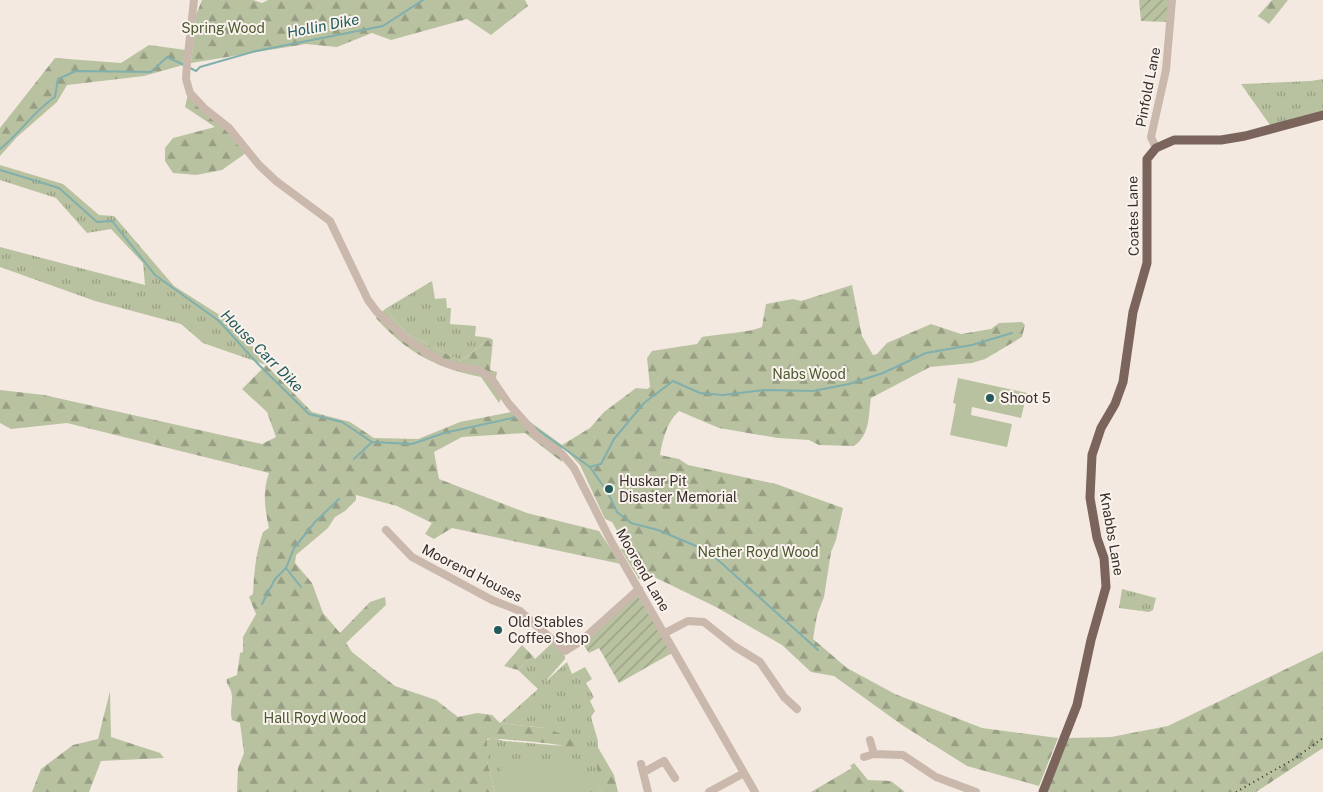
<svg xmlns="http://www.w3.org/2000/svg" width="1323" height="792" font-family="'Public Sans',sans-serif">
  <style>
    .grass { fill: url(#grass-tufts) }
    .forest { fill: url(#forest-firs) }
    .garden { fill: url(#garden-furrows) }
    .pitch { fill: #b9c2a0 }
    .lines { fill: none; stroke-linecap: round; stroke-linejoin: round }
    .stream { stroke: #80afae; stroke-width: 2 }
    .minor { stroke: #cbb8ac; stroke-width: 8 }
    .major { stroke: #7b645c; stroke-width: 9 }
    .rail { stroke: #392e2b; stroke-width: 2; stroke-dasharray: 1 4; stroke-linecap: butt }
    .poi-dot { fill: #215a5a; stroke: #faf3ed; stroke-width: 2 }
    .labels { text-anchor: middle; stroke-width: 4; stroke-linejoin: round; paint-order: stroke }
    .park-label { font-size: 14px; fill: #4c572f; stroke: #faf3ed }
    .street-label { font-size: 14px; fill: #392e2b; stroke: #faf3ed }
    .poi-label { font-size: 14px; fill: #392e2b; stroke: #faf3ed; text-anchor: start }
    .water-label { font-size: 15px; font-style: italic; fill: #215a5a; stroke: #faf3ed }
  </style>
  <defs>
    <pattern id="grass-tufts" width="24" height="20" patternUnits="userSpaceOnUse" patternTransform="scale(1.25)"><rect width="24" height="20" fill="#b9c2a0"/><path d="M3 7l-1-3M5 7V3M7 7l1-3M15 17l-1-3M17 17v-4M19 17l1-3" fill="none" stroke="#979e83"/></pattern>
    <pattern id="forest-firs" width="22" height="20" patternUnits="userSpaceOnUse" patternTransform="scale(1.25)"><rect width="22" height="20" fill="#b9c2a0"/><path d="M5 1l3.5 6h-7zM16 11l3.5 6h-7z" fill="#979e83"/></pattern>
    <pattern id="garden-furrows" width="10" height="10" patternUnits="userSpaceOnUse" patternTransform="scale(1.25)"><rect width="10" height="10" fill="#b9c2a0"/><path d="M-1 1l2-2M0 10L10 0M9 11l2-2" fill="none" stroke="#979e83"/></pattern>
  </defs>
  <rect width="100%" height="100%" fill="#f3e9e0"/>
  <!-- grass -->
  <path class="grass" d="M1323 79V113L1270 125 1241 84 1311 81Z
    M0 165 63 184 99 215 114 216 174 286 226 319 248 340 266 365 203 343 181 324 95 301 0 267V247L145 285 143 263 111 229 87 233 56 198 0 180Z
    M432 281 435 299 446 298 447 308H451L450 324 476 326 475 336 490 338 461 361 407 334 385 309Z
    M1122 589 1156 598 1153 610 1149 612 1119 608Z
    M552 643 565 656V659L544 683 567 662 572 674 585 667 592 679 586 683 594 697 590 701 595 711 591 717 598 741V789L602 792H495L487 762V740L493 738 504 741 563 746 545 728 500 723 538 689 518 670 533 656 535 659Z"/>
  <!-- forest -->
  <path class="forest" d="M202 0H253L262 3 268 0H525L528 6 491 35 467 19 391 40 372 33 337 47 306 44 191 63 196 15Z
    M1272 0H1288L1269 24 1258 16Z
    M149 45 186 50 183 65 144 76 67 85 57 102 17 137 0 156V128L55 58 121 63Z
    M188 94 227 129 246 153 222 170 196 175 173 173 165 161V148L173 138 215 127 185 107Z
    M852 285 862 336 873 355 877 354 887 343 931 324 961 334 991 329 999 323 1022 322 1025 325 1022 337 985 359 972 363 930 367 871 398C868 415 871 434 854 446L819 445 809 440 778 438 719 428 679 411C667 422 663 438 660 455L679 459 688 465 776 484 843 508 836 540 831 552 824 597 817 615 813 639 847 668 895 694 982 728 1058 738 1039 786 967 766 902 725 834 676 811 672 782 645 716 607 648 574 639 579 621 550 624 543 612 522 605 519 580 465 562 446V462L525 433 462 437 434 452 439 479 527 513 599 531 621 564 452 528 434 539 425 534 432 523 397 506 356 495V500L345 511 335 517 328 528 296 555 295 563 312 583 323 613 340 633 370 602 385 597 386 605 346 643 352 652 395 686 436 700 458 717 477 713 492 715 500 723 545 728 581 741 574 750C569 749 567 747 563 746 556 743 492 738 487 739V762L495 792H237L238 768 244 753 240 723 232 720C229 710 234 700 231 691 229 685 226 685 227 679L237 675 240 653 243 652V637L256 614 249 597 253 594C254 571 256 553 263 532L269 528C265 509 262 492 269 473L67 423 11 429 0 423V390L44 395 262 444 276 437 267 412 242 389 266 365 312 412 350 422 374 438 418 439 460 422 511 412 529 421 562 445 590 428 604 412 636 388 647 389 650 387 647 358 652 351 697 344 702 337C719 334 747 333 762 327L766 304 793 299 801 301Z
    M385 309 407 334 461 361 490 338 493 340 490 370 497 372 496 378 504 391 499 403 481 377C436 368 406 352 376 318Z
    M522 645 533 656 518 670 504 666Z
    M1323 651V748L1256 792H1047L1069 738 1111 737 1168 726Z
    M110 691 111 737 160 753 164 758 101 761 89 792H32L41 769 73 745 98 739Z
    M596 744 614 775 618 792H602L598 789Z
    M854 763 868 780 891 781 905 792H811L852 768 850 766Z"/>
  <!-- garden -->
  <path class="garden" d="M1139 0H1169L1167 22 1141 21Z
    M637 594 672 653 619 683 599 648 589 653 582 643Z"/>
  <!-- pitch -->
  <path class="pitch" d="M958 378 1027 393 1021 418 972 407 971 415 1012 424 1007 447 950 435 956 404 953 403Z
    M501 765 583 766V792H501Z"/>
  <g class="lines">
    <!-- stream -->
    <path class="stream" d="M190 68 196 71 200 67 256 51 383 26 423 0
      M0 149C20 133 34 111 55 97L58 79 76 71 151 72 167 57 184 65
      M0 170 59 188 97 222 112 221 155 275 219 321 259 365 309 414 342 422 372 442 412 444 444 433 517 417
      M534 427 590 467 608 493 617 512 631 523 658 530 708 551 818 650
      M354 459 372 442
      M590 467 601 464 614 439 644 403 673 381 700 393 723 395 764 390 813 391 849 384 883 373 926 353 972 345 1012 333
      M286 568 301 587
      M262 604 275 579 286 568 294 548 315 522 339 499"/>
    <!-- minor -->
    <path class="minor" d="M194 0 187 64 186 79 190 93 205 109 229 128 259 165 276 181 330 221 368 300 377 312 405 338 440 361 454 366 479 370 490 377 509 404 540 439 562 454 574 468 612 543 755 792
      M1156 148 1151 137 1166 70 1172 0
      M386 530 412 557 492 600 520 611 565 651 581 641 639 589
      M665 633 688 621 704 622 734 646 760 662 784 697 797 709
      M870 740 874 754 903 755 936 777 976 792
      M864 757 874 754
      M641 764 648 792
      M644 772 664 761 675 778
      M709 792 744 773"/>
    <!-- major -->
    <path class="major" d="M1043 792 1077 705 1091 640 1106 587 1104 558 1097 538 1090 498 1092 455 1101 428 1115 404 1123 382 1133 312 1147 263V159L1156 148 1174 140H1221L1245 136 1323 115"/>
    <!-- rail -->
    <path class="rail" d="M1236 792 1294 759 1323 738"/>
  </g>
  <!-- markers -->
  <g class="poi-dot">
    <circle cx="990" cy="398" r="5"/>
    <circle cx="609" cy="489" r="5"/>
    <circle cx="498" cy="630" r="5"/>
  </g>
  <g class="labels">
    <!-- park labels -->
    <g class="park-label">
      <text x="223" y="33">Spring Wood</text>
      <text x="809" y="379">Nabs Wood</text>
      <text x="758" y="557">Nether Royd Wood</text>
      <text x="315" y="723">Hall Royd Wood</text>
    </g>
    <!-- street labels -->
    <g class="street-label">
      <text transform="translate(1148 87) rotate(-79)" y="5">Pinfold Lane</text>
      <text transform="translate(1133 216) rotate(-91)" y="5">Coates Lane</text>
      <text transform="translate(1112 534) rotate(80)" y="5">Knabbs Lane</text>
      <text transform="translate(643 570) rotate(60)" y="5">Moorend Lane</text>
      <text transform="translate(472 573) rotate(27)" y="5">Moorend Houses</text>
    </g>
    <!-- poi labels -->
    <g class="poi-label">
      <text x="1000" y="403">Shoot 5</text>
      <text x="619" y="486">Huskar Pit<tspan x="619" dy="16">Disaster Memorial</tspan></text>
      <text x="508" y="627">Old Stables<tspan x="508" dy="16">Coffee Shop</tspan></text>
    </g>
    <!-- water labels -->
    <g class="water-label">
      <text transform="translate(323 26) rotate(-11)" y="5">Hollin Dike</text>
      <text transform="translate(262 351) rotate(45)" y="5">House Carr Dike</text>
    </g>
  </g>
</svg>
